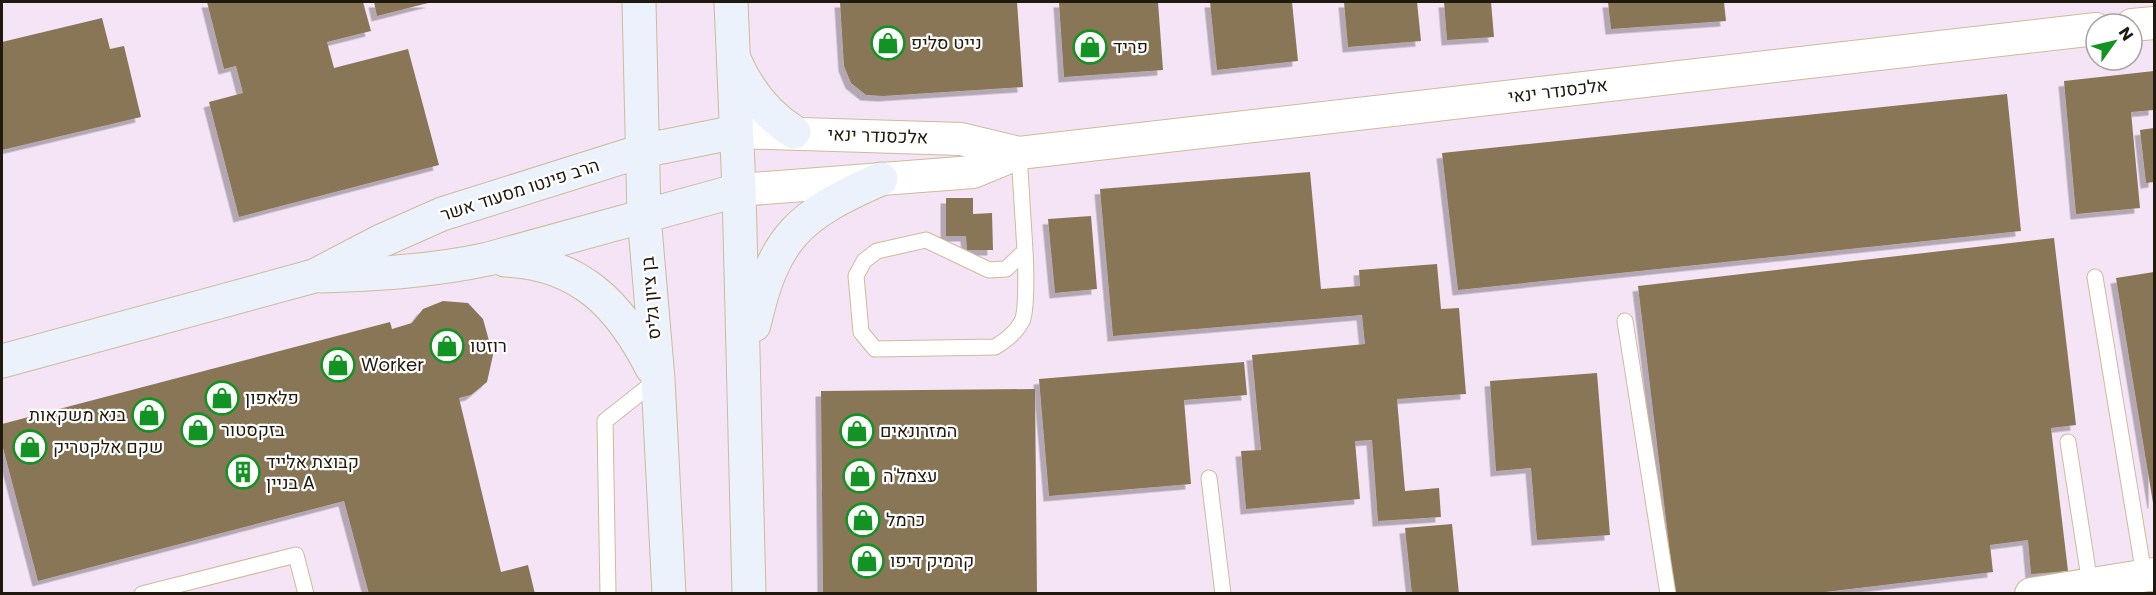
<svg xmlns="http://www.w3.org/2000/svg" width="2156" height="595" font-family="Poppins,Heebo,sans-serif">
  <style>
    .industrial { fill: #f5e4f6; fill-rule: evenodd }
    .building { fill: #887657; filter: url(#shadow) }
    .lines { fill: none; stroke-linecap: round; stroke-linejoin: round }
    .lane-casing { stroke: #cebb9a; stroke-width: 17 }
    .street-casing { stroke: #cebb9a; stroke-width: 34 }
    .secondary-casing { stroke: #cebb9a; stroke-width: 35 }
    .lane { stroke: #fff; stroke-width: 15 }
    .street { stroke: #fff; stroke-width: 32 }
    .secondary { stroke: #ebf2fb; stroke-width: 33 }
    .labels { text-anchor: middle; stroke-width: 4.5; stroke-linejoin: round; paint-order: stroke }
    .poi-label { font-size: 18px; fill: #20190d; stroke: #fff; text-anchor: start }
    .street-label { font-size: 18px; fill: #20190d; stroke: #fff }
  </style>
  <defs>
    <filter id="shadow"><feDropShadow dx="-5.5" dy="5.5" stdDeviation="0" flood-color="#0004"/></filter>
  </defs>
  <rect width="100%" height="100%" fill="#fff2de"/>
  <!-- industrial -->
  <path class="industrial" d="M2 2H2154V593H2ZM2096 24H2132V60H2096Z"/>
  <!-- building -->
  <path class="building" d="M207 2H363L371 31 327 42 334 68 408 49 439 165 239 217 209 102 243 93 236 66 224 69Z
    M374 2H432L377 16Z
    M840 2H1017L1023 87 883 96 866 95 851 83 844 66Z
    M1059 2H1158L1163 70 1064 77Z
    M1210 2H1292L1298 61 1217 70Z
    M1344 2H1417L1421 41 1348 47Z
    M1444 2H1491L1494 37 1447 40Z
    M1608 2H1724L1726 21 1611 29Z
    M102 18 110 49 124 46 141 117 2 150V42Z
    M2154 71V110L2131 112 2140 208 2076 214 2064 81Z
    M2007 94 2021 231 1458 290 1442 153Z
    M2154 128V182L2146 183 2140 130Z
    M1310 172 1321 289 1360 286 1359 270 1437 264 1441 309 1459 308 1466 394 1397 399 1405 491 1439 488 1441 517 1378 521 1372 440 1355 441 1360 499 1246 509 1241 451 1261 450 1252 355 1365 344 1362 315 1113 336 1100 189Z
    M946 198H973V214L992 213 993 250H967L966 236H946Z
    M1091 216 1097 289 1055 293 1048 219Z
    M2054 238 2076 425 2051 428 2068 571 2031 574 2028 540 1990 545 1993 572 1808 594H1675L1638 286Z
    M2154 272V503H2153L2116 278Z
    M443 301 468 303 483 319 493 355 487 382 471 395 459 398 501 572 528 565 535 594H369L344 501 38 581 2 444V424L390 322 392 329 412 323 423 309Z
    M1244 362 1247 395 1184 400 1191 484 1049 496 1039 379Z
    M1597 373 1610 535 1537 540 1531 468 1496 471 1490 381Z
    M1035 389 1037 594H823L821 391Z
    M1452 524 1459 594H1412L1405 528Z"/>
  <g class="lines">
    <defs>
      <path id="lane" d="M1019 153 1025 251C1026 265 1027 311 1022 321 1016 333 1006 340 995 347L875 349 861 332 856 276 864 261 877 251 926 240 989 270 1006 269 1025 251
        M2095 277 2144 575
        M1625 321 1668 594
        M2068 442 2090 584
        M1209 478 1223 594
        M142 594 296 555 306 594
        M608 594 605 421 658 379"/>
      <path id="street" d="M2132 25 2154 23
        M736 132 961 139 1019 153
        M739 190 973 172 1019 153 2096 29
        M2031 594 2154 574"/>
      <path id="secondary" d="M639 2 644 216 658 379 669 594
        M731 2 739 190 749 594
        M735 61C748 91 767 115 794 132
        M505 260C580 263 620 305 652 368
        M322 276C378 274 433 271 488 259L739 190
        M754 325C774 236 799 215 881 179
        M2 361 314 276 381 241 442 214 642 151 736 132"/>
    </defs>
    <!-- lane casing -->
    <use href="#lane" class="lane-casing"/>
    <!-- street casing -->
    <use href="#street" class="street-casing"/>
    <!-- secondary casing -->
    <use href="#secondary" class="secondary-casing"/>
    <!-- lane -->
    <use href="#lane" class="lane"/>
    <!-- street -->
    <use href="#street" class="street"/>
    <!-- secondary -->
    <use href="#secondary" class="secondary"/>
  </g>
  <!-- icons -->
  <defs>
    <symbol id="shop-ring" viewBox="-11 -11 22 22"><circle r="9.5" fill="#fff" stroke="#129324" stroke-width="1.5"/><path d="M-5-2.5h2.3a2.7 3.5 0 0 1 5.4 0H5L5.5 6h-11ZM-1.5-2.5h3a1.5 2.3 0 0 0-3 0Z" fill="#129324"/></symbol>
    <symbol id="building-ring" viewBox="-11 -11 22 22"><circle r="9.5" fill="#fff" stroke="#129324" stroke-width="1.5"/><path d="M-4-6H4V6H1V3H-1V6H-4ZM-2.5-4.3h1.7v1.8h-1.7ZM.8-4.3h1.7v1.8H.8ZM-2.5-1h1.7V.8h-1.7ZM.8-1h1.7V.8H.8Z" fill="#129324"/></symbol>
  </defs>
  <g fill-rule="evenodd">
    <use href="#shop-ring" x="869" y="24" width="38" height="38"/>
    <use href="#shop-ring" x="1071" y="28" width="38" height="38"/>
    <use href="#shop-ring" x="428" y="327" width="38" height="38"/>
    <use href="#shop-ring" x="319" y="346" width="38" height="38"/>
    <use href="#shop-ring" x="203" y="379" width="38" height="38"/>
    <use href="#shop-ring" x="130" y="396" width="38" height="38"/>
    <use href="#shop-ring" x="179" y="411" width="38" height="38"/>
    <use href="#shop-ring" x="838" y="412" width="38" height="38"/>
    <use href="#shop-ring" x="11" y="428" width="38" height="38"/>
    <use href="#building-ring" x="224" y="453" width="38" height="38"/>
    <use href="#shop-ring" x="841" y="457" width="38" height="38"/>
    <use href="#shop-ring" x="844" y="501" width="38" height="38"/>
    <use href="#shop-ring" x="848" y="542" width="38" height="38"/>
  </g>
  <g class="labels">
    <!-- poi labels -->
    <g class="poi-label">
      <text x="911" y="49">נייט סליפ</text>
      <text x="1113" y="53">פריד</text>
      <text x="470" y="352">רוזטו</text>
      <text x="361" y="371">Worker</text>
      <text x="245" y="404">פלאפון</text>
      <text x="126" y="421" text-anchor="end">בנא משקאות</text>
      <text x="221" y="436">בזקסטור</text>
      <text x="880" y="437">המזרונאים</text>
      <text x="53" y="453">שקם אלקטריק</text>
      <text x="266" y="468">קבוצת אלייד<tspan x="266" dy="21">בניין A</tspan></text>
      <text x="883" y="482">עצמל'ה</text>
      <text x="886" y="526">כרמל</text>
      <text x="890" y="567">קרמיק דיפו</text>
    </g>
    <!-- street labels -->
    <g class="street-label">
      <text transform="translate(1558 91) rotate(-7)" y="6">אלכסנדר ינאי</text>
      <text transform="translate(878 136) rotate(2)" y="6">אלכסנדר ינאי</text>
      <text transform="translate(520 190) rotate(-18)" y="6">הרב פינטו מסעוד אשר</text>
      <text transform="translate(651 298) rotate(-95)" y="6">בן ציון גליס</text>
    </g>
  </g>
  <!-- border -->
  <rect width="2156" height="595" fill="none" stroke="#20190d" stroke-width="6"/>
  <!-- north arrow -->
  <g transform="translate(2114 42) rotate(56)"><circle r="28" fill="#ffffff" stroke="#a6a39e" stroke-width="1.5"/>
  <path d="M0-4.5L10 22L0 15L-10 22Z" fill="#129324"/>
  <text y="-9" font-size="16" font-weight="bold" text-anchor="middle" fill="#20190d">N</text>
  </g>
</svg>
